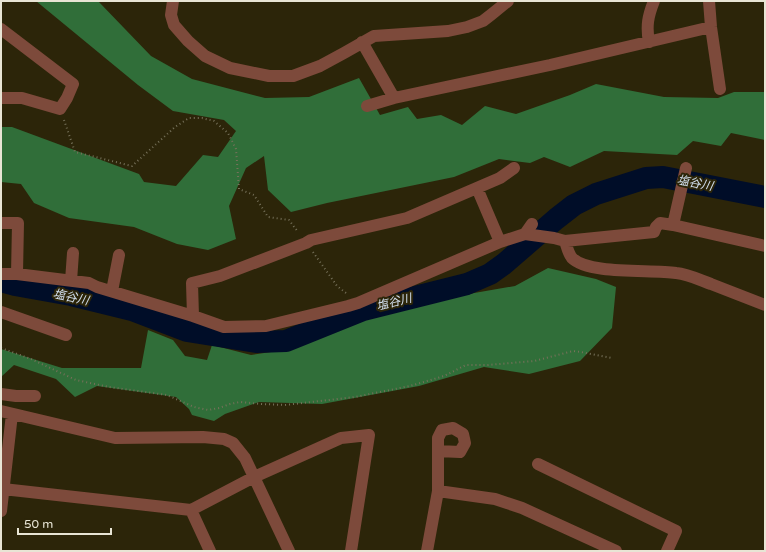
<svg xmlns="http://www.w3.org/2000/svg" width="766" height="552" font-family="'Varela Round','Noto Sans JP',sans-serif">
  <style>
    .forest { fill: #306e39 }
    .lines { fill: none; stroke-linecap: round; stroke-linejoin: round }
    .river { stroke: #000d28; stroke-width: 22 }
    .path { stroke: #76715a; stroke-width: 2; stroke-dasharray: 1 3; stroke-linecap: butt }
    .minor { stroke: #7d4a3b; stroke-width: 12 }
    .labels { text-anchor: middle; stroke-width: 4; stroke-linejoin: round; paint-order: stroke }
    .water-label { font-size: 12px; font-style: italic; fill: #d3e0f0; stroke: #2c2509 }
  </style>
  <rect width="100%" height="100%" fill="#2c2509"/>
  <!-- forest -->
  <path class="forest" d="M36 1H98L151 56 192 79 265 98 309 97 359 78 380 115 408 107 417 119 441 115 462 125 485 106 516 114 570 95 596 84 664 97 718 98 734 92H765V140L731 133 721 146 693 141 677 155 604 151 570 167 544 157 530 163 499 159 454 177 327 203 291 212 268 190 264 156 246 168 229 206 236 239 208 250 177 244 134 227 69 218 34 203 21 184 1 182V127H12L139 174 144 182 176 186 203 155 218 157 236 131 224 120 173 111 138 85Z
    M548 268 596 279 616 287 612 328 580 361 529 374 484 367 419 386 322 404 259 402 225 414 214 421 192 415 189 409 176 397 97 386 75 397 56 379 14 365 1 377V349L62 368H141L148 330 173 340 185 356 207 360 212 345 251 355 291 349 322 333 382 312 457 296 515 286Z"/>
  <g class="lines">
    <!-- river -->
    <path class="river" d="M1 281 15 285 71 295 132 310 187 331 256 342 286 341 363 310 467 284 490 274 504 264 556 219 574 205 596 194 646 178 663 177 765 197"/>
    <!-- path -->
    <path class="path" d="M64 120 75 152 132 166 175 127 189 118H202L214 121 228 133 236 149 239 189 254 195 268 217 289 220 298 232
      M313 252 337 286 346 293
      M1 348 31 359 76 380 109 387 167 395 194 407 208 410 219 408 230 404 240 402 262 404 285 405 355 397 410 386 434 379 444 376 466 365H488L534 361 573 351 581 352 612 358"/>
    <!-- minor -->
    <path class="minor" d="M173 1 171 15 174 25 188 41 205 56 230 68 269 76H293L320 66 344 53 374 36 448 31 467 27 483 21 492 14 508 1
      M709 1 711 27 720 89
      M1 29 73 84 67 98 60 109 22 98H1
      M362 42 394 98
      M649 42C646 26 648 16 654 1
      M367 106 394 98 550 65 711 27
      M477 188 500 242
      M1 223H18L17 274
      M673 225 686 168
      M525 234 532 224
      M565 241C567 247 568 253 572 258 589 275 652 269 676 273 688 274 700 280 711 284 729 291 747 298 765 305
      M1 274H17L89 283 97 287 193 316 224 327 266 326 348 306 358 303 500 242 525 234 554 238 565 241 654 232 656 227 660 223 673 225 765 246
      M71 281 73 253
      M112 291 119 255
      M1 312 66 335
      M193 316 192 283 220 276 306 243 311 240 407 218 500 178 514 168
      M1 394 16 396H35
      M1 411 115 438 203 437 224 439 233 443 245 458 289 551
      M538 464 676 531 667 551
      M3 489 191 510 254 477 341 438 369 435 351 551
      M438 491 495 499 522 508 616 551
      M191 510 210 551
      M1 511 12 414
      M427 551 438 491V438L442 430 453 428 463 434 465 443 460 452 438 451"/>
  </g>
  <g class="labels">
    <!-- water labels -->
    <g class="water-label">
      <text transform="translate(695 183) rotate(11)" y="4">塩谷川</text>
      <text transform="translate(71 297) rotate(12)" y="4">塩谷川</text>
      <text transform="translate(394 302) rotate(-14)" y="4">塩谷川</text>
    </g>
  </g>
  <!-- border -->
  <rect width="766" height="552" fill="none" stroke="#e8e5d5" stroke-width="4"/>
  <!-- scale -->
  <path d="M18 528v6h93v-6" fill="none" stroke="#e8e5d5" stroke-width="2"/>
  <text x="24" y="528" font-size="12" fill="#e8e5d5" stroke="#2c2509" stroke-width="3" paint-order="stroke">50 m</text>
</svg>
